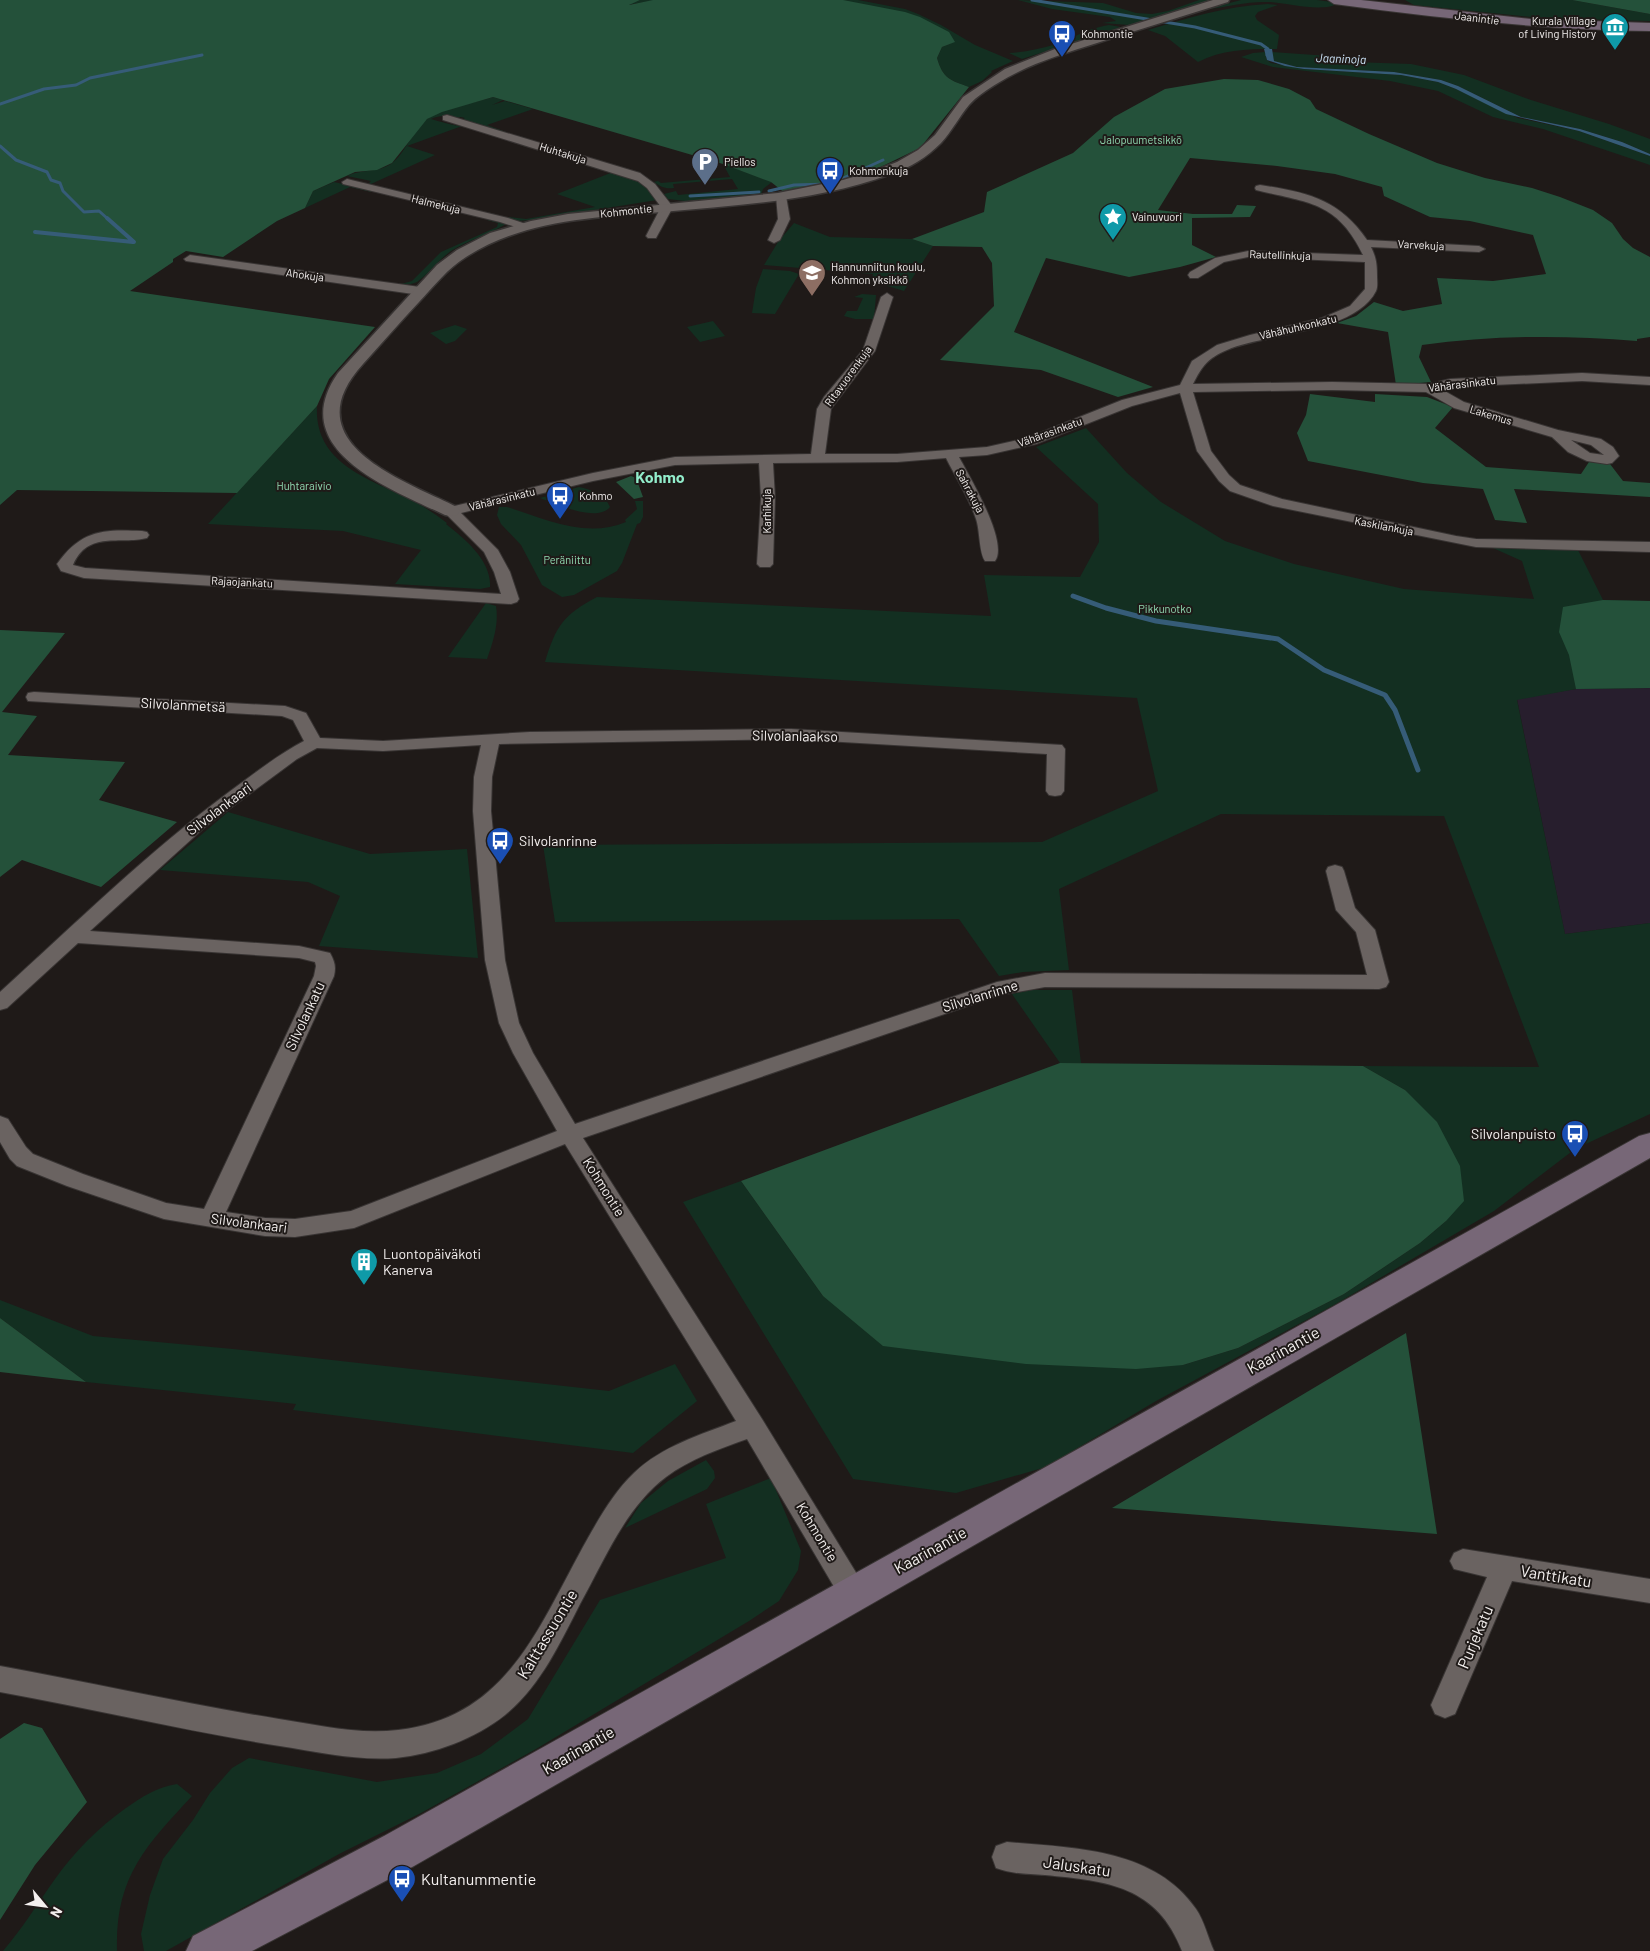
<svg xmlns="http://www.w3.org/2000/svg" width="1650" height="1951" font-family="Barlow,sans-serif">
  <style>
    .industrial { fill: #271e2d }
    .green { fill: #132f21 }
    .forest { fill: #24513a }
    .water { fill: #365c78 }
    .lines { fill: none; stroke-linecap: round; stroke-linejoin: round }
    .stream-far2 { stroke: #365c78; stroke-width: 3 }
    .stream-far1 { stroke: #365c78; stroke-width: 4 }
    .stream { stroke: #365c78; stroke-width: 5 }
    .minor-casing { stroke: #383433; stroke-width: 2 }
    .tertiary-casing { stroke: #383433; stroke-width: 3 }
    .secondary-casing { stroke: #383433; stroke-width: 2 }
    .minor { fill: #6a6361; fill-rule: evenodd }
    .tertiary { fill: #6a6361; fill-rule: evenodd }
    .secondary { fill: #776777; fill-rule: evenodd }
    .labels { text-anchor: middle; stroke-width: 4; stroke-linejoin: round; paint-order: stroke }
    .far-street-label { font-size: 11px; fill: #f4f0ef; stroke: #1f1a18 }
    .far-poi-label { font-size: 11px; fill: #f4f0ef; stroke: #1f1a18; text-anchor: start }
    .far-park-label { font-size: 11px; fill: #93ddb4; stroke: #1f1a18 }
    .far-water-label { font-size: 12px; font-style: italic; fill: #cfe7fb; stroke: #1f1a18 }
    .street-label { font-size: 14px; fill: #f4f0ef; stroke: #1f1a18 }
    .poi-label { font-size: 14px; fill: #f4f0ef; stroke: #1f1a18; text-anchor: start }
    .far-district-label { font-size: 16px; font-weight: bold; fill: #92edcb; stroke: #1f1a18 }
    .near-street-label { font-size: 16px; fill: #f4f0ef; stroke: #1f1a18 }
    .near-poi-label { font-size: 16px; fill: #f4f0ef; stroke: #1f1a18; text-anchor: start }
  </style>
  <rect width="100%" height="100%" fill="#1f1a18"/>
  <!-- industrial -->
  <path class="industrial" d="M1650 688V923L1565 934 1517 699 1576 689Z"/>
  <!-- green -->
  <path class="green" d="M640 0H858L905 9 918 14 941 25 975 45 1013 61 991 71 992 72 982 81 969 87C950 80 943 79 937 58L942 47 954 42 622 11 651 1 626 5Z
    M1018 0 1103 3 1136 13 1152 14 1168 11 1199 0H1215L1129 25 1102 23 1116 21 1110 17 1052 9Z
    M1241 0H1317L1339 3C1324 13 1287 3 1269 2 1248 1 1228 7 1207 9Z
    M1405 0H1572L1650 14V21L1540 18 1414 5Z
    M1268 4 1278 5 1258 12 1255 16 1257 20 1279 35 1277 49C1250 49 1223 49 1198 62L1165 36 1148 30C1188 18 1226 6 1268 4Z
    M1109 25 1121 27 1022 59 1009 53C1025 52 1040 49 1056 44 1076 37 1085 29 1109 25Z
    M1265 52 1267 60 1271 63 1304 69 1401 75 1438 82 1456 89 1518 118 1579 131 1650 156V165L1543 129 1493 117 1438 91 1390 81 1273 67 1241 57 1253 53Z
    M1272 52 1329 56 1326 57 1323 61 1411 64 1464 75 1531 100 1609 124 1650 139V154L1622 142 1580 129 1521 117 1458 86 1441 80 1394 72 1297 67 1274 61Z
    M493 97 503 100 492 105 505 101 533 109 487 125 506 132H503L461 120 465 118 461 117C449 120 447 112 431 119 449 125 467 127 486 131L483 132 462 126 407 146 435 155 371 184 369 183 371 181 347 176C361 169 377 173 391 164 406 153 412 130 427 119 442 108 475 103 493 97Z
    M723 164 772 182 763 189 761 195 685 201 668 199 664 194 676 191 678 195 738 189 732 179 673 184 674 188C665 189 661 187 654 182L658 181 661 183 730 177Z
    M613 172 645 183 657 200 532 220 516 221 506 218 509 217 526 219 595 207 557 194Z
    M334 182 374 191 371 192 350 187 305 208 313 191Z
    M491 219 506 224C490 234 469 240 451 251 438 260 429 274 417 282 409 286 398 285 390 285L391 283 401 284 412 281 441 252 497 227 498 223 487 220Z
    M794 223 830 237 912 239 933 246 904 291 871 281 873 274 764 265 778 242Z
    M763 269 790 271 799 274 775 314 752 313 756 288Z
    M862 294 876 295 874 319H855L844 316 847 311H857L863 298 854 297Z
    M713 321 725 336 700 342 687 327Z
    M455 325 467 329 455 341 446 344 430 333Z
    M317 406C314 460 363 477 404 496 420 504 434 513 447 523L446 524C464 538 492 561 490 587L480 589 395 584 421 550 343 531 208 524Z
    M1086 428 1127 473 1161 502 1225 541 1294 564 1404 589 1534 599 1522 561 1493 548H1577L1603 600 1650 601V688L1576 689 1517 700 1565 934 1650 923V1114L1575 1149 1494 1211 1334 1305 1156 1401 1046 1467 956 1493 853 1479 683 1202 741 1181 823 1296 1183 1365 1238 1348 1344 1294 1420 1243 1446 1221 1405 1090 1363 1066 1539 1067 1444 816 1221 814 1059 889 1069 970 1023 972 999 976 959 919 555 922 543 845 1042 842 1158 791 1137 698 545 662C556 626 563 615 597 597L991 616 984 575 1080 577 1099 542 1098 504 1036 447Z
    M579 487C591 489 606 496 610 507 597 523 556 504 540 498Z
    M635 501H643V517L640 523 637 524 622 563 617 571 574 595 562 597 542 585 521 545 501 524 497 515 499 507H507C545 519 586 539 626 522L625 520 637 509Z
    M486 603 496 606C499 624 493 642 487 659L448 657Z
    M228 812 370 854 467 849 478 958 319 946 340 896 308 882 160 870Z
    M1031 990H1072L1081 1063H1060L1012 994Z
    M0 1300 93 1336 233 1349 609 1391 675 1364 697 1401 633 1453 293 1410 296 1404 86 1382 0 1318Z
    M706 1460 714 1471 715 1478 707 1489 625 1528 641 1503 668 1481Z
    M771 1478 801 1551 798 1570 779 1601 749 1621 536 1749 421 1813 339 1854 166 1951H144L141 1934 150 1895 163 1859 193 1820 210 1793 232 1768 249 1758 377 1782 437 1773 481 1754 528 1719 600 1600 726 1558 706 1504Z
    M177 1784 192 1796C145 1847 115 1877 117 1951H3C22 1929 38 1903 55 1879 74 1852 99 1827 126 1808 142 1797 157 1787 177 1784Z"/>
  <!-- forest -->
  <path class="forest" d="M0 0H640L629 5 653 0H843L905 12 920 17 949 32 955 42 942 47 937 58C943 79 950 80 969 87L920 148 864 175 845 181 785 193 771 182 723 164 493 97 442 112 427 119 392 163 377 170 355 172 313 191 305 208 277 221 223 257 186 251 173 259V262L130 291 375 327 329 379 317 406 237 493 17 490 0 505Z
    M1572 0H1650V14Z
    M1224 79 1258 80 1289 89 1310 100 1316 109 1369 134 1437 163 1485 178 1532 188 1560 197 1593 210 1612 223 1623 239 1633 248 1650 257V337L1637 339V341C1565 335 1493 335 1422 345L1419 357 1431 382 1396 385 1388 332 1337 323 1356 316 1374 302 1403 311 1442 304 1437 278 1493 281 1546 274 1533 235 1470 221 1430 217 1384 196 1382 187 1335 174 1277 166 1190 158 1158 210 1193 214H1232L1237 205 1256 206 1250 217 1192 218V245L1216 257 1180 267 1129 277 1046 258 1014 332 1153 387 1118 397 1041 370 940 360 994 306 992 263 982 247 933 246 912 239 984 212 987 192 1073 153 1114 117 1165 89Z
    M1310 394 1375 402V394L1427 397 1453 407 1435 428 1486 467 1581 474 1589 462 1610 464 1623 481 1650 483V497L1514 489 1527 523 1495 520 1483 489 1423 483 1308 461 1297 433 1306 415Z
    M631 476 636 478 643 497 634 499 616 482Z
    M1603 600 1650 601V688L1576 689 1569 655 1559 632 1563 607Z
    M0 630 65 633 2 712 37 716 8 755 125 762 99 800 177 822 101 887 22 860 0 877Z
    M1060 1063 1363 1066 1405 1090 1437 1122 1460 1166 1464 1201 1446 1221 1420 1243 1344 1294 1238 1348 1183 1365 1136 1369 1026 1364 883 1346 823 1296 741 1181Z
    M0 1318 86 1382 0 1372Z
    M1406 1333 1437 1534 1112 1508Z
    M24 1723 42 1728 87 1802 35 1865 0 1920V1739Z"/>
  <!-- water -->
  <path class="water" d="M1264 49H1272L1274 61 1297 67 1394 72 1441 80 1458 86 1521 117 1580 129 1622 142 1650 154V156L1579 131 1506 114 1456 89 1438 82 1401 75 1304 69 1285 66 1267 60Z"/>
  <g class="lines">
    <!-- stream-far2 -->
    <path class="stream-far2" d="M1032 0 1195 27 1261 44 1268 49 1267 55
      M0 104 44 89 76 85 90 78 202 55
      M0 146 16 160 47 172 51 180 60 183 63 191 84 212 99 211 108 219
      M841 179 883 160
      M769 191 794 185 829 184
      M690 196 759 192"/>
    <!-- stream-far1 -->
    <path class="stream-far1" d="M107 218 134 242
      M35 232 133 242"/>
    <!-- stream -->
    <path class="stream" d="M1073 596 1106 608 1156 621 1278 639 1324 670 1385 695 1395 710 1418 770"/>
    <defs>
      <path id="minor" d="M447 115 640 173 655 184 673 207 656 238H648L646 236 661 207 647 188 638 181 443 120V116Z
        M347 179 508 218 529 225 531 227 525 230 500 222 343 184 342 182Z
        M1260 185C1306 192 1339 199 1367 240L1479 246 1485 249 1479 252 1371 247C1376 257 1377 264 1377 276 1377 280 1378 287 1376 291 1355 333 1267 333 1227 350 1208 358 1202 366 1193 384L1332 382 1429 384 1450 379 1582 373 1650 377V385L1582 381 1450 387 1441 389 1464 402 1558 430 1601 439 1613 447 1619 456 1612 463 1607 464 1587 461 1568 452 1552 437 1454 408 1426 392 1332 390 1193 392 1211 451 1229 475 1240 485 1282 499 1456 536 1476 539 1650 542V552L1476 547 1273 506 1230 491 1219 481 1197 451 1180 393 1132 406 1036 444 987 455 959 457C969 476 1009 542 995 561H985C979 553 980 530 976 519 969 498 956 478 946 458L897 462 773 463 775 498 773 564 770 567H760L757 564 761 498 759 463 675 465 593 481 461 513 498 550 510 572 519 599 517 602 511 604 84 578 61 571 57 564C81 530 103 529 142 531L147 532 149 535 147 538C120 545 88 530 73 565L85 568 501 594 494 572 484 552 446 514 444 511 446 508 593 473 675 457 811 454 817 409 824 397 863 350 881 297 887 293 893 297 875 351 831 409 825 454H897L987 447 1027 438 1122 400 1180 385 1192 361 1217 345 1250 335 1322 318 1350 306 1365 289V262L1248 257 1224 262 1198 278H1190L1188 275 1190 272 1215 258 1248 251 1363 255C1337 201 1308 203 1256 190L1255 188 1256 186ZM1571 440 1591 445 1604 455 1590 453Z
        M781 193 786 196 790 219 780 240 774 243 768 240 778 219 776 196Z
        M190 255 420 287 426 291 420 295 186 261 184 259Z
        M34 692 285 706 306 713 320 738 383 741 530 732 791 729 1062 745 1065 749 1064 791 1061 795 1055 796 1049 795 1046 791 1047 754 791 739 499 744 492 777 491 811 505 960 519 1023 533 1053 575 1124 997 982 1045 973 1367 975 1356 932 1336 910 1326 871 1328 867 1335 865 1342 867 1344 871 1355 908 1375 930 1389 982 1386 987 1379 989 1045 987 1000 995 583 1138 762 1419 863 1584 867 1593 863 1602 853 1605 843 1602 747 1439C719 1449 690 1459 666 1477 625 1508 604 1561 580 1604 560 1643 540 1687 505 1715 475 1739 434 1754 396 1758 357 1761 319 1752 280 1746 186 1731 93 1709 0 1692V1666C93 1683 186 1704 279 1719 319 1725 358 1735 398 1730 509 1718 540 1623 588 1538 601 1515 615 1491 634 1473 662 1446 700 1435 736 1421L565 1144 354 1228 295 1237 265 1236 164 1219 67 1186 17 1166 10 1159 0 1142V1116L8 1119 26 1147 33 1154 83 1174 166 1203 204 1209 314 976 316 966 315 962 299 958 78 943 7 1008 0 1010V992C75 924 148 852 229 792 254 774 277 755 304 741L293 720 282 716 28 701 26 697 28 693ZM481 745 474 777 473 811 485 960 499 1023 513 1053 557 1131 351 1211 295 1219 265 1218 226 1212 334 976C336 967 335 962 330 953L299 946 90 931 205 827 297 759 317 748 383 751Z
        M1463 1549 1650 1579V1603L1512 1581 1455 1714 1445 1718 1435 1714 1431 1705 1487 1577 1454 1569 1450 1561 1454 1553Z
        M1007 1842C1073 1848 1154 1848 1196 1909 1204 1920 1208 1938 1214 1951H1182C1157 1886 1108 1881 1045 1875 1028 1874 1012 1874 996 1868L992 1857 996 1846Z"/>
      <path id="tertiary" d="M1213 0H1229L1228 2C1184 16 1140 29 1097 43 1063 54 1028 64 998 83 988 89 977 96 969 105 959 117 952 131 941 143 927 157 910 168 891 174 818 201 739 205 662 212 597 217 523 220 466 257 448 268 434 286 419 302 400 322 382 343 363 364 292 442 400 479 457 507L460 511 457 515 451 516 445 515C391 489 284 450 338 373L437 265 457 250 490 233 531 221 568 214 778 193 843 180 874 171 897 162 918 150 935 135 963 97 1005 69 1055 49Z"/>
      <path id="secondary" d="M1328 0H1361L1531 19 1650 23V31C1544 30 1439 18 1334 4Z
        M1650 1133V1158L414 1866 252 1951H186L193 1936 384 1836 1639 1136Z"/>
    </defs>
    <!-- minor casing -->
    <use href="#minor" class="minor-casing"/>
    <!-- tertiary casing -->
    <use href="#tertiary" class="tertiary-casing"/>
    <!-- secondary casing -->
    <use href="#secondary" class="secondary-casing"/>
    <!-- minor -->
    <use href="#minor" class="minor"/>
    <!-- tertiary -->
    <use href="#tertiary" class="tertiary"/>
    <!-- secondary -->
    <use href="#secondary" class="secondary"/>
  </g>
  <!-- icons -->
  <defs>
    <symbol id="museum-pin" viewBox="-11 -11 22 30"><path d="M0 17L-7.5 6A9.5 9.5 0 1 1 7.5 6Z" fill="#0f9aa8" stroke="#1f1a18"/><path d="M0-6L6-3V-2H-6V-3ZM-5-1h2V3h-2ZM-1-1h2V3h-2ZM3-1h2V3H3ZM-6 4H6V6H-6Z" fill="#fff"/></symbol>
    <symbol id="bus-pin" viewBox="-11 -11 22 30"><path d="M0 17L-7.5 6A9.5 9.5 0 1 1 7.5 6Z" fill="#1a4fb4" stroke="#1f1a18"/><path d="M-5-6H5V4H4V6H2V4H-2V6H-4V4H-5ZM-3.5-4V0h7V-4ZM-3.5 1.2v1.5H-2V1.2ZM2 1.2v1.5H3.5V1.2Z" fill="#fff"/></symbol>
    <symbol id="parking-pin" viewBox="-11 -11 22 30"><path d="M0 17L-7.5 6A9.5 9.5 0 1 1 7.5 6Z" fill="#5c6f8a" stroke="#1f1a18"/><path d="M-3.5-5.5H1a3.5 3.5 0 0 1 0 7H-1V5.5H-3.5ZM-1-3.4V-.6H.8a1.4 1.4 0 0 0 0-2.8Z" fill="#fff"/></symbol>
    <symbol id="sight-pin" viewBox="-11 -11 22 30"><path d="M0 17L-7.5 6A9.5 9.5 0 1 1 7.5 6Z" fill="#0f9aa8" stroke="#1f1a18"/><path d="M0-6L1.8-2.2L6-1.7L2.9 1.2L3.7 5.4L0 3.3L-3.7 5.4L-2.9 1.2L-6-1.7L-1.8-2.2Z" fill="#fff"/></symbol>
    <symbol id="school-pin" viewBox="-11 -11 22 30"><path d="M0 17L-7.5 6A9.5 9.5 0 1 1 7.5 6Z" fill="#8d6e63" stroke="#1f1a18"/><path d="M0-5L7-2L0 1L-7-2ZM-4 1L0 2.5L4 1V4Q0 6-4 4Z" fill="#fff"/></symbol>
    <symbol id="building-pin" viewBox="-11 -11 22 30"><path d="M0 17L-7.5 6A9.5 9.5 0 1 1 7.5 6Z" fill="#0f9aa8" stroke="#1f1a18"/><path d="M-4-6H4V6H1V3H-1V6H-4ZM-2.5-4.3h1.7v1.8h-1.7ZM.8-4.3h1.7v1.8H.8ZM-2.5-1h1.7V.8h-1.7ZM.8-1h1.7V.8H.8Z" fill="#fff"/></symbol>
  </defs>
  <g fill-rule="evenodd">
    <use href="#museum-pin" x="1599" y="11" width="32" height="43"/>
    <use href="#bus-pin" x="1046" y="18" width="32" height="43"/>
    <use href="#parking-pin" x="689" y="146" width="32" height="43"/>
    <use href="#bus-pin" x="814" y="155" width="32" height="43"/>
    <use href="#sight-pin" x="1097" y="201" width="32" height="43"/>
    <use href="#school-pin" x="796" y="257" width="32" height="43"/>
    <use href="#bus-pin" x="544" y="480" width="32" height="43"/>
    <use href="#bus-pin" x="484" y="825" width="32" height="43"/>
    <use href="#bus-pin" x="1559" y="1118" width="32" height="43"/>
    <use href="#building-pin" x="348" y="1246" width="32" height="43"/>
    <use href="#bus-pin" x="386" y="1863" width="32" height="43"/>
  </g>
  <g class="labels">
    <!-- far-street labels -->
    <g class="far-street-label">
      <text transform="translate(1477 18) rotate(7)" y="4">Jaanintie</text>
      <text transform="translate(563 153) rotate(17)" y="4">Huhtakuja</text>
      <text transform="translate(436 204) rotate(14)" y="4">Halmekuja</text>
      <text transform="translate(626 211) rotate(-6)" y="4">Kohmontie</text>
      <text transform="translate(1421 245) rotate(3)" y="4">Varvekuja</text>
      <text transform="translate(1280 255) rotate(2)" y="4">Rautellinkuja</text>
      <text transform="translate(305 275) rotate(8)" y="4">Ahokuja</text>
      <text transform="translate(1298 327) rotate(-13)" y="4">Vähähuhkonkatu</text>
      <text transform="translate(848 376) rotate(-54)" y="4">Ritavuorenkuja</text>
      <text transform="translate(1462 384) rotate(-7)" y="4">Vähärasinkatu</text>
      <text transform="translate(1491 415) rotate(17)" y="4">Lakemus</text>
      <text transform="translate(1050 432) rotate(-20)" y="4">Vähärasinkatu</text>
      <text transform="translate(970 491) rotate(62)" y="4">Sahrakuja</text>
      <text transform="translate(502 499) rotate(-14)" y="4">Vähärasinkatu</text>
      <text transform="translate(767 511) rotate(-90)" y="4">Karhikuja</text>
      <text transform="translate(1384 526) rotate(11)" y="4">Kaskilankuja</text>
      <text transform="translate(242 582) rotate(3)" y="4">Rajaojankatu</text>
    </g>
    <!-- far-poi labels -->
    <g class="far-poi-label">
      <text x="1596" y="25" text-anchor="end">Kurala Village<tspan x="1596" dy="13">of Living History</tspan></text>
      <text x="1081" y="38">Kohmontie</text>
      <text x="724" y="166">Piellos</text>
      <text x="849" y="175">Kohmonkuja</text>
      <text x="1132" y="221">Vainuvuori</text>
      <text x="831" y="271">Hannunniitun koulu,<tspan x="831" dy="13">Kohmon yksikkö</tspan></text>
      <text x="579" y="500">Kohmo</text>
    </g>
    <!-- far-park labels -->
    <g class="far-park-label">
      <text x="1141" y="144">Jalopuumetsikkö</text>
      <text x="304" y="490">Huhtaraivio</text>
      <text x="567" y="564">Peräniittu</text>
      <text x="1165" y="613">Pikkunotko</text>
    </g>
    <!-- far-water labels -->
    <g class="far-water-label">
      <text transform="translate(1341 59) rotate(2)" y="4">Jaaninoja</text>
    </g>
    <!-- street labels -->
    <g class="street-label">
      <text transform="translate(183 705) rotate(3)" y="5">Silvolanmetsä</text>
      <text transform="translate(795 736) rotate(1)" y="5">Silvolanlaakso</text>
      <text transform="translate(219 809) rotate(-37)" y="5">Silvolankaari</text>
      <text transform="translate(980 996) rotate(-17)" y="5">Silvolanrinne</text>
      <text transform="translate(305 1016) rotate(-65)" y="5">Silvolankatu</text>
      <text transform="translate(604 1187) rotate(58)" y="5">Kohmontie</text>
      <text transform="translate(249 1223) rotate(7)" y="5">Silvolankaari</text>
      <text transform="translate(817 1532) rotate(59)" y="5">Kohmontie</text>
    </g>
    <!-- poi labels -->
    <g class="poi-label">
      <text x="519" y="846">Silvolanrinne</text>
      <text x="1556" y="1139" text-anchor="end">Silvolanpuisto</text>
      <text x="383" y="1259">Luontopäiväkoti<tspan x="383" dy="16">Kanerva</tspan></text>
    </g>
    <!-- far-district labels -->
    <g class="far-district-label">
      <text x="660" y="483">Kohmo</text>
    </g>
    <!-- near-street labels -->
    <g class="near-street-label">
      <text transform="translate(1283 1350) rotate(-29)" y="6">Kaarinantie</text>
      <text transform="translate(930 1550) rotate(-29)" y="6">Kaarinantie</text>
      <text transform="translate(1556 1576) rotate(9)" y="6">Vanttikatu</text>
      <text transform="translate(547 1634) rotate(-59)" y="6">Kalttassuontie</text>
      <text transform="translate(1475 1637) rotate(-67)" y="6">Purjekatu</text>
      <text transform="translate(578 1750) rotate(-30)" y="6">Kaarinantie</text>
      <text transform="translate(1077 1866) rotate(8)" y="6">Jaluskatu</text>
    </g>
    <!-- near-poi labels -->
    <g class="near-poi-label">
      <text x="421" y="1885">Kultanummentie</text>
    </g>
  </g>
  <!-- north arrow -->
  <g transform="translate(45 1906) rotate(119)" stroke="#1f1a18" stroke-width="4" paint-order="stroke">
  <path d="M0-4L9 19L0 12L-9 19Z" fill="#f4f0ef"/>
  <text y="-8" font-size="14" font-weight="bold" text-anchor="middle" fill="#f4f0ef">N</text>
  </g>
</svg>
